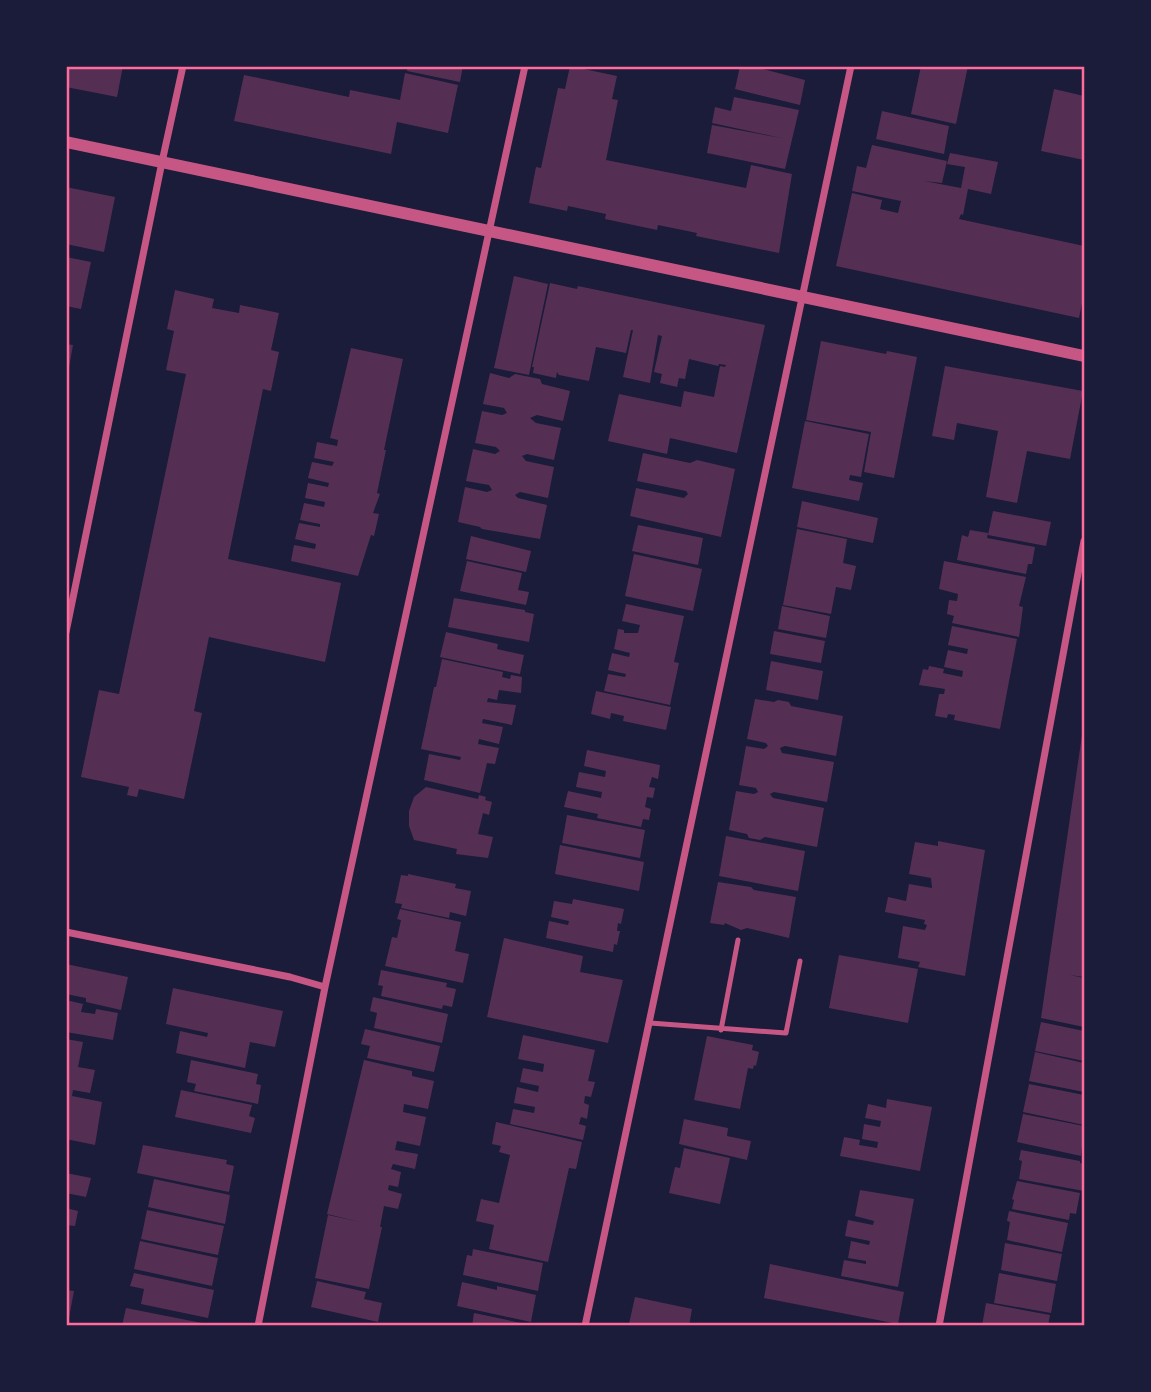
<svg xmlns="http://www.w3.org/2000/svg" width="1151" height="1392" font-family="Poppins,sans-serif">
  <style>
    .building { fill: #542f53 }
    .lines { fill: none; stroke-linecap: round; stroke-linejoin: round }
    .service { stroke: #c65784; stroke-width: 5 }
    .minor { stroke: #c65784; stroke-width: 7 }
    .tertiary { stroke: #c65784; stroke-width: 12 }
    .neatline { fill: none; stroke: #ff6b9d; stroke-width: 2.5 }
  </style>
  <rect width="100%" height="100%" fill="#1b1b3a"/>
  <!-- building -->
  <path class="building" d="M66 66H123L117 97 66 87Z
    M408 66H463L460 82 407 71Z
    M570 66 617 76 612 99 618 100 606 160 746 188 751 165 792 174 779 253 696 236 697 233 658 225 657 230 605 219 606 214 568 206 567 211 529 203 536 167 541 168 558 88 565 89Z
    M740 66H751L805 80 800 105 735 89Z
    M921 66H968L956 124 911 114Z
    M405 73 458 85 448 133 397 122 391 154 234 121 244 75 349 97 350 90 400 100Z
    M1054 89 1084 96V160L1041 151Z
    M734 97 799 110 785 169 707 153 712 125 781 138 712 123 715 107 731 111Z
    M882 111 949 126 944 154 876 139Z
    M872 145 947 161 942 183 924 181 961 188 965 167 947 164 950 153 998 162 991 194 968 189 963 215 961 214 959 219 1084 246V293L1079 318 836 266 852 193 882 200 880 209 898 213 901 201 852 191 857 166 866 168Z
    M66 187 115 197 104 252 66 244Z
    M66 257 91 262 81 309 66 306Z
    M514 276 548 284 529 375 494 368Z
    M550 283 577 289 578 286 765 325 737 453 670 438 667 454 608 441 619 394 681 407 684 391 714 397 720 366 725 367 726 365 719 364 718 366 689 359 685 379 679 378 677 387 660 383 662 374 654 372 662 336 658 335 650 383 623 377 633 330H631L626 353 596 347 589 381 559 375 557 372 556 378 533 373 534 367H532Z
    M175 290 214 299 212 308 239 313 240 305 279 313 271 350 279 352 271 391 263 389 228 559 341 583 325 662 209 637 194 711 202 713 184 799 139 789 137 797 127 795 129 787 81 777 99 690 119 694 186 374 166 370 174 331 167 329Z
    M821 341 886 354 887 351 917 357 894 478 864 472 871 432 806 420Z
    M66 344 73 345 68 373H66Z
    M351 348 403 359 384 450H386L377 493 380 494 373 513 379 514 374 536 371 535 358 576 291 561 294 545 315 549 316 544 295 539 299 523 320 527V524L300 520 304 503 324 507 325 502 305 498 308 483 328 487 329 483 308 478 312 462 332 466 334 462 314 458 317 442 337 446 338 440 330 438Z
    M945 366 1083 391 1070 459 1027 451 1017 503 986 497 998 431 957 423 954 440 932 436Z
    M490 373 509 378 515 374 540 379 542 384 570 391 563 421 537 415 530 418 536 423 561 428 554 460 527 454 522 456 526 461 554 467 548 498 520 492 515 495 518 498 547 505 540 539 482 529 480 527 458 522 465 487 487 492 492 490 489 485 466 481 473 449 495 454 500 451 496 447 475 443 482 411 502 415 507 413 504 408 483 404Z
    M805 421 869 434 861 477 850 475 849 480 863 483 859 501 792 488Z
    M643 453 690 463 697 460 735 469 721 537 630 516 636 488 684 498 688 494 686 491 637 481Z
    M802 501 878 518 873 543 797 527Z
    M993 511 1051 522 1046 546 988 535Z
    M638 525 703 538 698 565 632 551Z
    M797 529 847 539 843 563 856 566 851 590 836 587 831 614 783 605Z
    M970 530 988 533 987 538 1035 547 1032 564H1028L1026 574 957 560 962 535 968 537Z
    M471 536 531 551 526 572 466 559Z
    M634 554 702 569 693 611 625 596Z
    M467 561 522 573 518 590 529 592 526 605 460 591Z
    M944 561 1026 577 1019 606 1023 607 1019 637 952 623 954 616 947 614 949 600 957 601 958 594 939 589Z
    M454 598 525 610V612L534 614 529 642 448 627Z
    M626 604 684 616 674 662 679 663 670 705 604 691 608 674 625 677 626 674 608 670 612 653 629 657 630 653 614 649 618 629 624 630V633H638L640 625 622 621Z
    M782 606 830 616 826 638 778 629Z
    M952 626 1017 639 1000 729 954 720 955 715 948 714 947 718 935 716 939 694H944L945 689 919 685 923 669 928 670 929 666 944 669 943 673 962 677 963 671 944 667 948 650 967 654 968 649 948 645Z
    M774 631 825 641 821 663 770 654Z
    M446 632 498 644 497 649 524 655 520 674 440 657Z
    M442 659 503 672 502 677 510 679 511 675 522 677 521 693 499 690 497 700 488 698 487 702 516 705 512 725 483 719 482 723 503 727 499 744 479 739 478 744 499 748 495 764 487 763 480 793 424 780 429 754 460 760 461 757 421 749 434 687H436Z
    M771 661 823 671 818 700 766 690Z
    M596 691 671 707 666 730 623 721 624 716 611 713 610 719 591 714Z
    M755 699 774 702 778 700 789 702 791 706 843 716 836 756 785 746 780 748 782 753 834 762 827 802 774 792 770 794 773 798 824 808 817 847 765 837 760 840 749 838 747 834 729 830 736 791 754 794 758 792 756 788 739 785 746 746 764 749 768 746 766 743 747 739Z
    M1083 728 1084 977 1070 975 1084 978V1027L1041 1018Z
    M587 750 660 765 658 779 652 777 649 787 655 788 653 798 647 797 645 807 651 809 649 820 643 819 641 827 597 818 598 814 564 807 568 791 601 798 602 792 576 787 579 772 605 777 606 771 584 766Z
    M426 787 478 799 479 795 486 797 485 800 492 802 489 815 483 813 478 834 493 837 488 858 456 854 457 849 414 840 409 826V811L414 797Z
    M567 815 645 830 640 858 562 843Z
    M726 836 805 851 798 891 719 876Z
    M938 841 985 850 965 976 918 967 920 962 898 958 903 926 925 930 927 925 924 924 925 920 885 912 888 897 906 901 909 884 932 888 931 878 909 874 915 842 938 846Z
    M560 845 644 862 639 891 555 874Z
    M408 874 456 884 455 888 471 891 466 916 450 912 449 918 401 908 402 904 395 903 401 875 408 876Z
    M718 882 751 887 754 890 796 897 789 938 747 928 741 930 725 923 724 925 710 923Z
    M573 899 624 909 621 924 618 923 617 931H620L617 945 614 944 613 952 546 938 549 921 568 925 569 921 551 917 554 901 572 904Z
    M400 909 461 922 455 951 469 954 463 983 385 966 392 937 397 938 401 920 397 919Z
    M504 938 583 956 580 972 623 980 608 1043 487 1017Z
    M839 955 918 969 908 1023 829 1008Z
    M66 964 128 977 121 1010 86 1002V998L66 994Z
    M381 970 447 983 446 987 456 989 452 1007 443 1005 442 1009 381 996 383 986 378 985Z
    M173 988 283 1011 275 1047 250 1042 245 1068 176 1053 180 1031 207 1037 208 1033 166 1024Z
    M373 997 448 1014 442 1043 374 1028 377 1013 370 1011Z
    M66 1000 83 1004 81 1012 95 1014 96 1009 118 1013 113 1040 66 1032Z
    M1041 1022 1084 1031V1061L1035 1051Z
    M365 1029 440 1046 434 1072 367 1058 370 1046 361 1044Z
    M523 1035 595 1050 588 1081 595 1082 591 1097 585 1096 584 1103 589 1105 587 1119 581 1117 579 1124 586 1126 583 1140 510 1124 513 1109 534 1113 535 1107 514 1103 517 1087 538 1092 539 1086 520 1082 523 1068 543 1072 544 1064 518 1059Z
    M707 1036 753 1045 752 1050 759 1052 756 1066 754 1065 753 1069 748 1068 740 1109 694 1100Z
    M66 1039 83 1042 78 1067 95 1070 90 1093 73 1090 72 1096 102 1102 95 1145 66 1139Z
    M1035 1052 1084 1063V1092L1029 1081Z
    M191 1060 258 1074 256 1084 261 1085 258 1104 194 1091 196 1084 187 1082Z
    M364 1060 412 1071V1076L434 1081 428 1109 404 1104 403 1112 426 1117 420 1146 397 1141 395 1150 418 1154 415 1169 393 1164 391 1169 401 1172 398 1187 389 1185 388 1190 402 1194 398 1209 384 1206 380 1227H382L369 1289 315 1278 328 1215 360 1222 327 1214Z
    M1029 1084 1084 1095V1125L1023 1112Z
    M181 1090 252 1105 249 1116 255 1118 251 1133 175 1117Z
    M887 1099 932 1107 920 1171 840 1156 844 1137 860 1140 859 1145 877 1148 878 1142 862 1139 864 1124 880 1127 881 1121 865 1118 868 1104 886 1108Z
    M1023 1114 1084 1126 1081 1156 1017 1142Z
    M684 1119 728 1128 727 1136 751 1141 747 1160 679 1144Z
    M496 1122 582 1142 576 1169 569 1168 548 1262 489 1249 494 1225 476 1221 481 1199 499 1203 510 1155 499 1152 501 1146 492 1144Z
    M143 1145 227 1160 226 1164 234 1166 229 1192 137 1173Z
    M684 1148 730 1158 720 1204 669 1193 675 1167 680 1168Z
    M1021 1150 1080 1161V1163L1084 1164V1191L1019 1179 1022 1161 1019 1160Z
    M66 1173 91 1178 86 1197 66 1193Z
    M154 1179 230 1195 225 1224 148 1207Z
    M1017 1181 1080 1193 1076 1214 1070 1213 1069 1220 1012 1209 1014 1200 1012 1199Z
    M860 1190 914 1199 898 1287 841 1276 844 1260 866 1264V1261L848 1258 851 1241 869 1245 870 1241 845 1236 848 1220 873 1225 874 1221 855 1216Z
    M66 1208 78 1211 75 1226 66 1225Z
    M147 1210 224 1226 218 1255 141 1239Z
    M1009 1211 1068 1223 1062 1252 1007 1240 1010 1222 1007 1221Z
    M140 1241 218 1258 212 1286 134 1269Z
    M1005 1243 1062 1254 1057 1281 1001 1270Z
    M473 1249 543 1263 538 1291 463 1275 467 1255 472 1256Z
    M770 1264 904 1292 898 1324 764 1298Z
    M134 1273 214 1290 208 1318 141 1304 144 1289 130 1286Z
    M999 1273 1056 1284 1051 1313 994 1303Z
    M317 1281 366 1292 364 1299 382 1303 378 1322 311 1307Z
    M462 1282 497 1290V1286L536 1295 531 1322 457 1306Z
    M66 1290 74 1291 68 1323H66Z
    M635 1297 692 1309 689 1326 629 1324Z
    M986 1303 1050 1315 1048 1326H982Z
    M126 1308 202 1323V1326H122Z
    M474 1313 526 1324V1326H472Z"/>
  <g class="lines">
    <!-- service -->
    <path class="service" d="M650 1023 786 1033 800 961
      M721 1030 738 940"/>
    <!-- minor -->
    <path class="minor" d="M66 632 162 162 183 66
      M66 932 290 977 325 987
      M258 1326 325 987 525 66
      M585 1326 851 66
      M939 1326 1084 541"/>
    <!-- tertiary -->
    <path class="tertiary" d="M66 142 1084 356"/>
  </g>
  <!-- border -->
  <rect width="1151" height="1392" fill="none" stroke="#1b1b3a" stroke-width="136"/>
  <rect x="68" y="68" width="1015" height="1256" class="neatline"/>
</svg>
